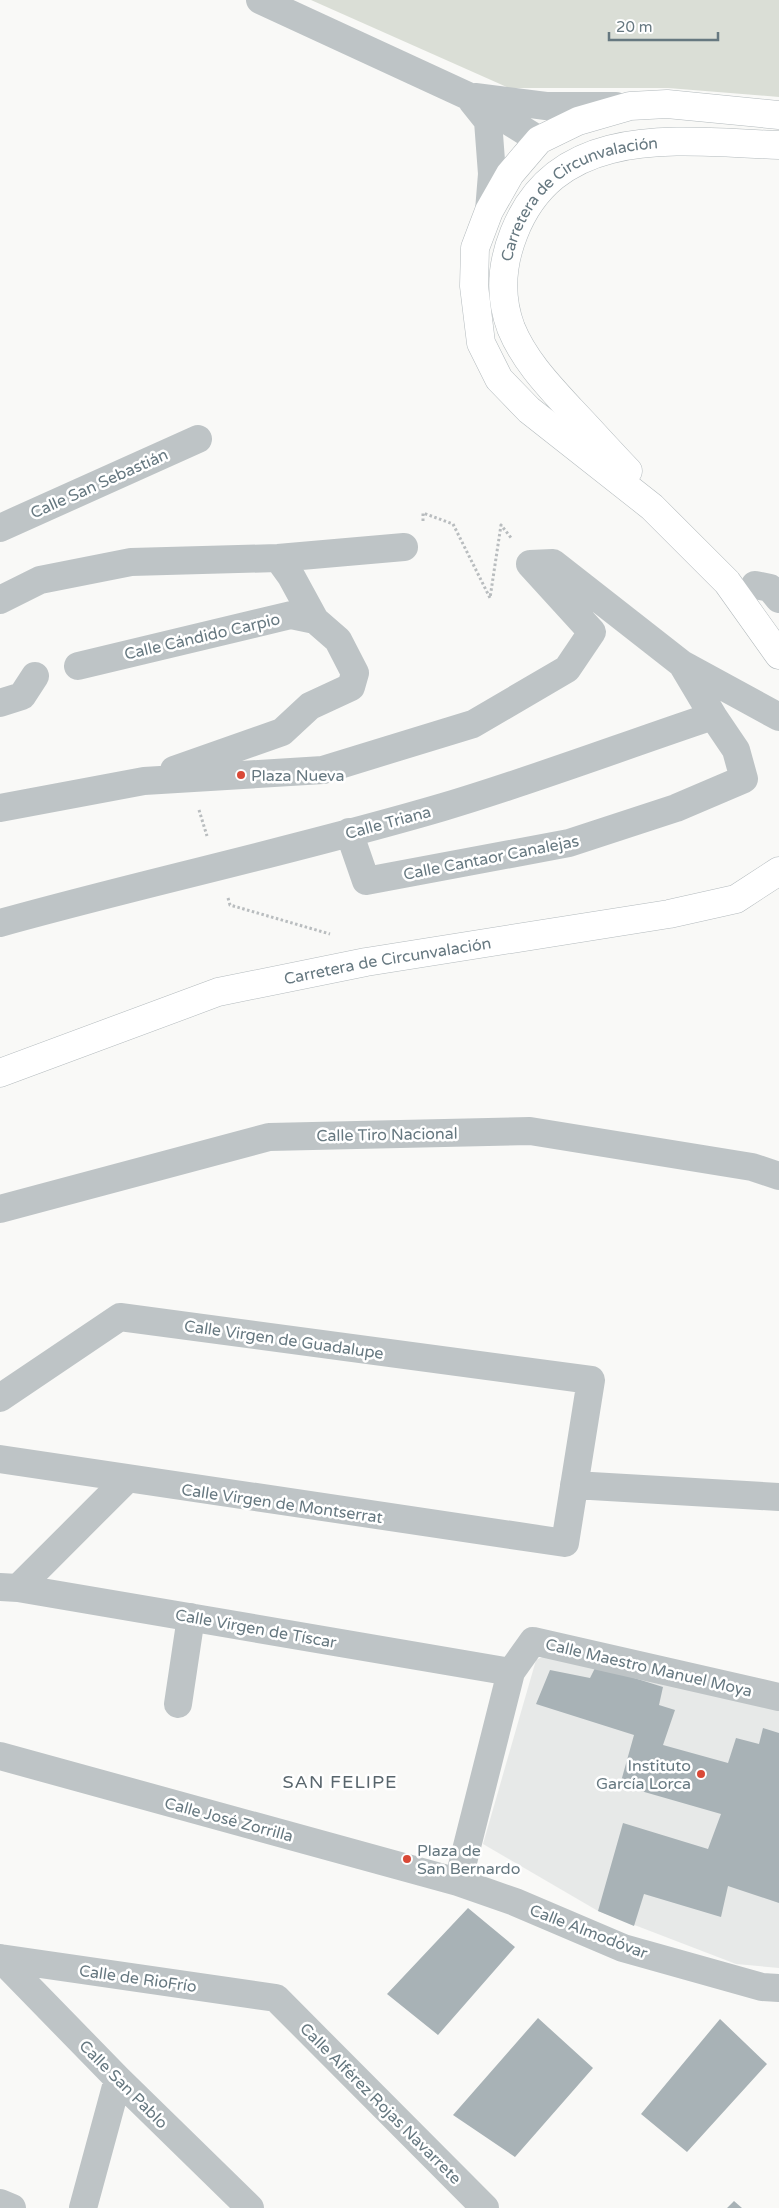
<svg xmlns="http://www.w3.org/2000/svg" width="779" height="2208" font-family="'Varela Round',sans-serif">
  <style>
    .built { fill: #e7e9e8 }
    .green { fill: #daded6 }
    .building { fill: #a8b2b6 }
    .lines { fill: none; stroke-linecap: round; stroke-linejoin: round }
    .secondary-casing { stroke: #b3babd; stroke-width: 29 }
    .path { stroke: #b9bdbf; stroke-width: 3; stroke-dasharray: 2.5 2.5; stroke-linecap: butt }
    .pedestrian { stroke: #bec4c6; stroke-width: 28 }
    .minor { stroke: #bec4c6; stroke-width: 28 }
    .tertiary { stroke: #bec4c6; stroke-width: 28 }
    .secondary { stroke: #fff; stroke-width: 28 }
    .poi-dot { fill: #d94937; stroke: #fff; stroke-width: 2 }
    .labels { text-anchor: middle; stroke-width: 5; stroke-linejoin: round; paint-order: stroke }
    .street-label { font-size: 16px; fill: #667880; stroke: #fff }
    .poi-label { font-size: 16px; fill: #667880; stroke: #fff; text-anchor: start }
    .neighbourhood-label { font-size: 18px; letter-spacing: 1px; fill: #58656c; stroke: #fff }
  </style>
  <rect width="100%" height="100%" fill="#f9f9f7"/>
  <!-- built -->
  <path class="built" d="M562 1648 779 1697V1968L736 1964 598 1911 483 1844 536 1660Z"/>
  <!-- green -->
  <path class="green" d="M311 0H779V97L668 88H509Z"/>
  <!-- building -->
  <path class="building" d="M596 1666 663 1687 659 1705 675 1710 663 1745 728 1763 736 1738 759 1744 763 1728 779 1733V1903L728 1886 721 1917 644 1894 634 1926 598 1911 623 1823 708 1849 721 1814 620 1785 634 1735 536 1704 550 1670 590 1678Z
    M468 1908 515 1947 438 2035 387 1994Z
    M538 2018 593 2068 515 2157 453 2115Z
    M720 2019 767 2064 687 2152 641 2114Z
    M734 2201 742 2208H727Z"/>
  <g class="lines">
    <defs>
      <g id="secondary">
        <path d="M779 115 667 104 630 106 578 121 539 140 510 174 489 211 475 248 474 286 481 343 499 379 529 410 652 507 727 582 779 655"/>
        <path id="s1" d="M628 471C609 451 590 430 571 410 548 385 524 360 511 328 499 296 502 263 514 233 558 121 682 142 779 145"/>
        <path id="s2" d="M0 1073 218 992 366 962 669 914 736 899 779 871"/>
      </g>
    </defs>
    <!-- secondary casing -->
    <use href="#secondary" class="secondary-casing"/>
    <!-- path -->
    <path class="path" d="M423 521V513L453 524 490 598 501 525 512 539
      M199 810 207 836
      M228 898 230 905 330 934"/>
    <!-- pedestrian -->
    <path class="pedestrian" d="M755 585 770 588 779 599"/>
    <!-- minor -->
    <path class="minor" d="M0 528 198 439
      M278 558 291 576 315 620
      M530 564 553 563 682 664 779 717
      M0 600 40 580 131 562 278 558 404 547
      M78 666 291 615 315 620 338 640 355 673 351 687 310 706 282 732 174 770
      M0 703 22 696 35 676
      M0 808 144 781 323 770 473 724 567 669 592 632 530 564
      M349 832 366 881 569 843 676 808 744 779 736 750 713 716
      M0 923C147 882 297 850 443 807 534 780 623 746 713 716L682 664
      M0 1209 269 1137 530 1131 752 1167 779 1176
      M0 1398 120 1317 591 1380 565 1543 0 1459
      M574 1485 779 1497
      M0 1587 18 1588 511 1672
      M18 1588 127 1479
      M178 1704 191 1617
      M0 1756 458 1882 515 1902 623 1948 762 1987 779 1988
      M458 1882 511 1672 533 1641 779 1697
      M0 1958 276 1998 485 2208
      M0 1958 118 2079 250 2208
      M0 2203 12 2208
      M83 2208 118 2079"/>
    <!-- tertiary -->
    <path class="tertiary" d="M260 0 468 96 539 140
      M475 97 546 106H616
      M472 101 488 121 492 174 489 211"/>
    <!-- secondary -->
    <use href="#secondary" class="secondary"/>
  </g>
  <!-- markers -->
  <g class="poi-dot">
    <circle cx="241" cy="775" r="5"/>
    <circle cx="701" cy="1774" r="5"/>
    <circle cx="407" cy="1859" r="5"/>
  </g>
  <g class="labels">
    <!-- street labels -->
    <g class="street-label">
      <text dy="6" stroke="none"><textPath href="#s1" startOffset="359">Carretera de Circunvalación</textPath></text>
      <text transform="translate(99 483) rotate(-24)" y="6">Calle San Sebastián</text>
      <text transform="translate(202 636) rotate(-13)" y="6">Calle Cándido Carpio</text>
      <text transform="translate(388 822) rotate(-15)" y="6">Calle Triana</text>
      <text transform="translate(491 857) rotate(-11)" y="6">Calle Cantaor Canalejas</text>
      <text dy="6" stroke="none"><textPath href="#s2" startOffset="405">Carretera de Circunvalación</textPath></text>
      <text transform="translate(387 1134) rotate(-1)" y="6">Calle Tiro Nacional</text>
      <text transform="translate(284 1339) rotate(8)" y="6">Calle Virgen de Guadalupe</text>
      <text transform="translate(282 1503) rotate(8)" y="6">Calle Virgen de Montserrat</text>
      <text transform="translate(256 1628) rotate(10)" y="6">Calle Virgen de Tíscar</text>
      <text transform="translate(649 1667) rotate(13)" y="6">Calle Maestro Manuel Moya</text>
      <text transform="translate(229 1819) rotate(15)" y="6">Calle José Zorrilla</text>
      <text transform="translate(589 1931) rotate(21)" y="6">Calle Almodóvar</text>
      <text transform="translate(138 1978) rotate(8)" y="6">Calle de RioFrío</text>
      <text transform="translate(124 2084) rotate(45)" y="6">Calle San Pablo</text>
      <text transform="translate(381 2103) rotate(45)" y="6">Calle Alférez Rojas Navarrete</text>
    </g>
    <!-- poi labels -->
    <g class="poi-label">
      <text x="251" y="781">Plaza Nueva</text>
      <text x="691" y="1771" text-anchor="end">Instituto<tspan x="691" dy="18">García Lorca</tspan></text>
      <text x="417" y="1856">Plaza de<tspan x="417" dy="18">San Bernardo</tspan></text>
    </g>
    <!-- neighbourhood labels -->
    <g class="neighbourhood-label">
      <text x="340" y="1788">SAN FELIPE</text>
    </g>
  </g>
  <!-- scale -->
  <path d="M609 32v8h109v-8" fill="none" stroke="#667880" stroke-width="2.5"/>
  <text x="616" y="32" font-size="15" fill="#667880" stroke="#ffffff" stroke-width="4" paint-order="stroke">20 m</text>
</svg>
